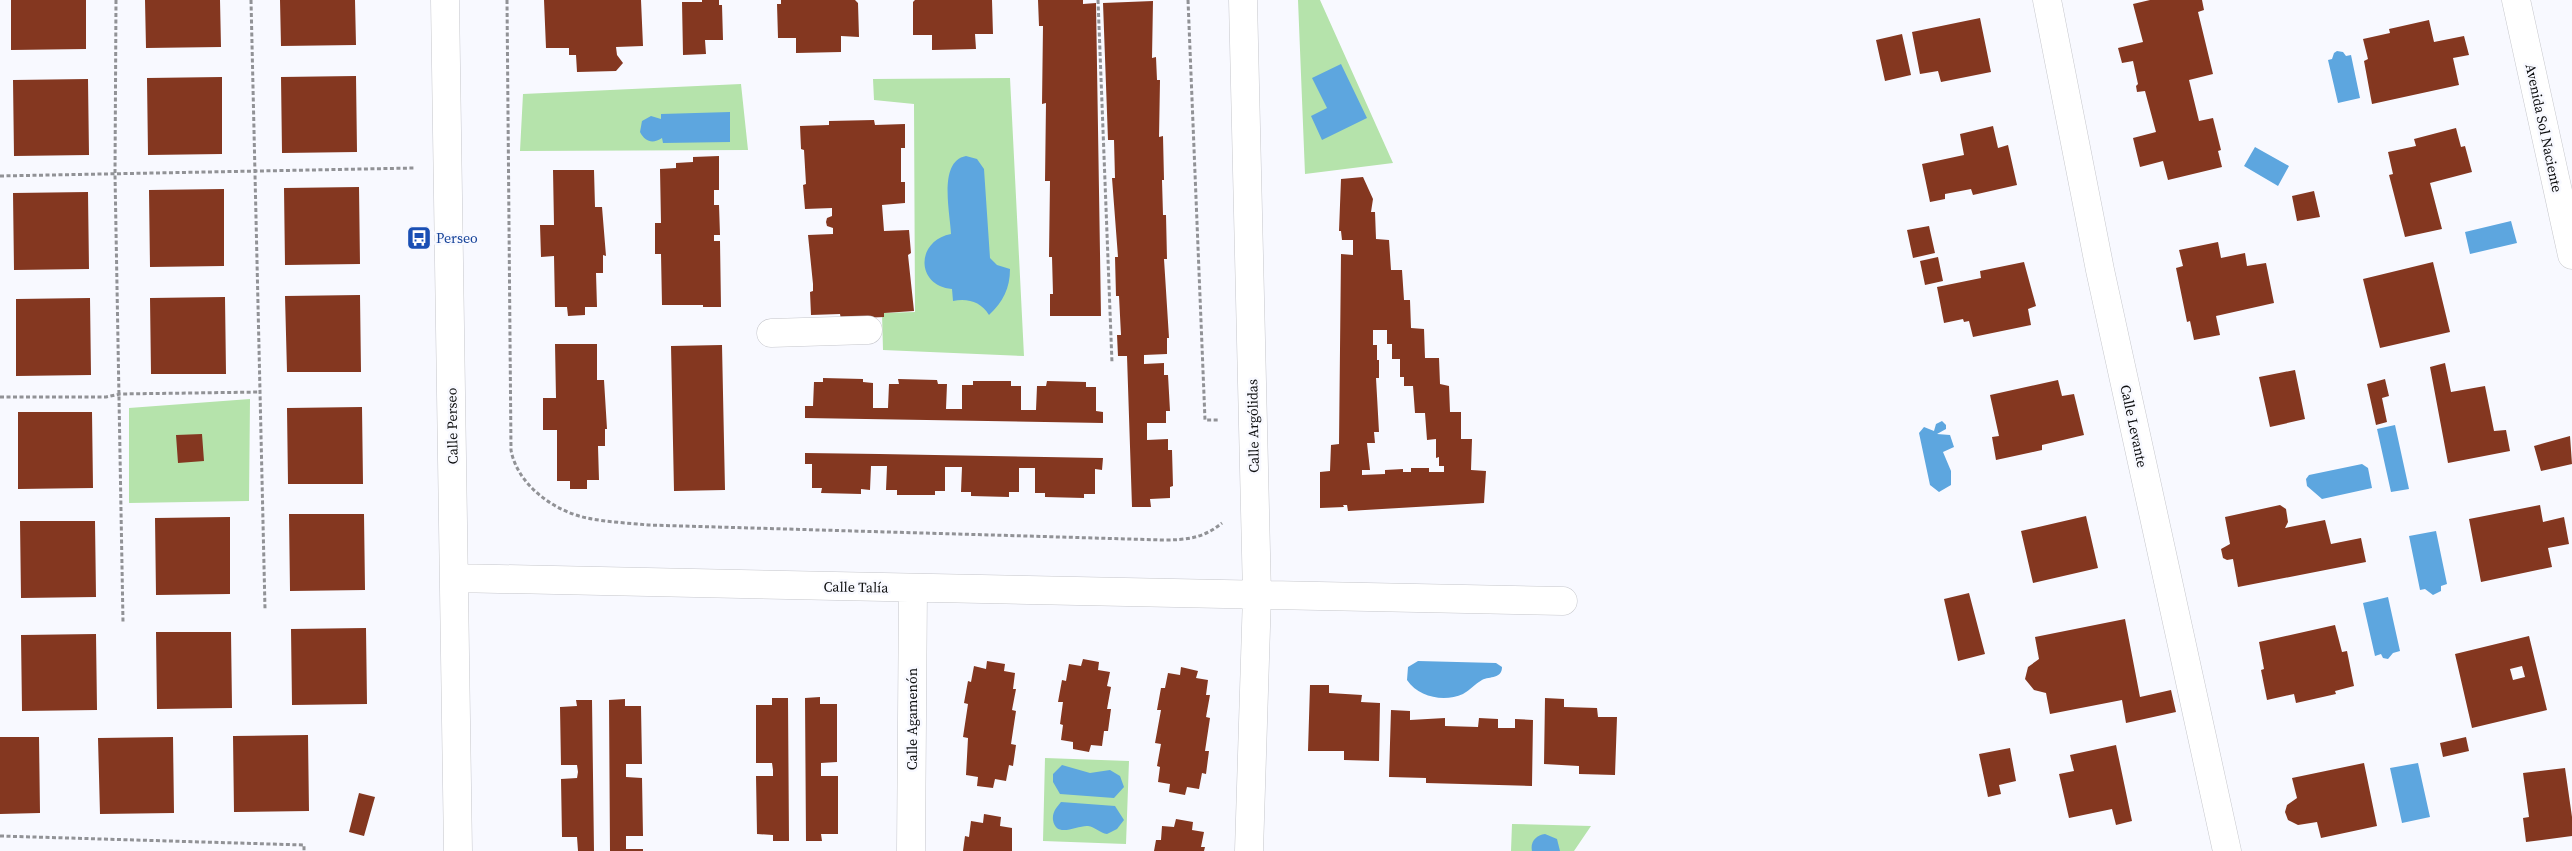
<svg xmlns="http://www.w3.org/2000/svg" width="2572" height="851" font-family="'Source Serif 4',serif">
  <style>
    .green { fill: #b5e3ab }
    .water { fill: #5da6df }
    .building { fill: #843720; fill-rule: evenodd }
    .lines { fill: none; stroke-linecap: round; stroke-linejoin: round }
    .minor-casing { stroke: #c6c7cc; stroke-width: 29 }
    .path { stroke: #919296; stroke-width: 3; stroke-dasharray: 4 2.5; stroke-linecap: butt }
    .minor { stroke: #fff; stroke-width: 28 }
    .labels { text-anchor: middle; stroke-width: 5; stroke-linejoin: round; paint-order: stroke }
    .street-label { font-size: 14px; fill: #0d0e0f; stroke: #f8f9ff }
    .transit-label { font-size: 14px; fill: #164399; stroke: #f8f9ff; text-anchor: start }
  </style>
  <rect width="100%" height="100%" fill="#f8f9ff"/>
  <!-- green -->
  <path class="green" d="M1298 0H1320L1393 163 1305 174Z
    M1010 78 1024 356 883 350 882 313 915 312 914 104 874 100 873 79Z
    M741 84 748 150 520 151 523 94Z
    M250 399 249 501 129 503V408Z
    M1045 758 1129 761 1126 844 1043 841Z
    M1512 824 1591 826 1574 851H1511Z"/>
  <!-- water -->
  <path class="water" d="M2337 51 2343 52 2346 56 2351 55 2360 98 2338 103 2328 60 2332 59 2334 53Z
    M1341 64 1367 118 1322 140 1311 116 1327 108 1312 78Z
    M730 112V142L663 143 662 138C653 144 645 142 640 132L642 121 651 116 661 119V114Z
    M2255 147 2289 166 2278 186 2244 166Z
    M966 156 977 159 984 169 990 258 997 265 1010 269C1010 288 1003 302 989 315 981 302 968 298 953 301L952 289C916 286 915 241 951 234 950 212 938 161 966 156Z
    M2511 221 2517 243 2470 254 2465 232Z
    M1942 421 1946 425V429L1937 434 1950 435 1954 447 1943 452 1951 471V485L1939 492 1930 485 1919 433 1924 427 1934 431 1936 424Z
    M2395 425 2409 489 2391 492 2377 429Z
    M2362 464 2368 468 2372 488 2322 499 2307 486 2306 479 2309 475Z
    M2436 531 2447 584 2441 586V591L2433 595 2425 589 2420 590 2409 536Z
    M2388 597 2400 651 2393 653 2388 659 2383 658 2381 654 2375 656 2363 603Z
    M1418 661 1496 663 1502 667C1502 679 1490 676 1482 680 1475 684 1470 690 1463 694 1445 702 1419 698 1407 680L1408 667Z
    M2418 763 2430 817 2402 823 2390 768Z
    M1062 765 1090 773 1110 770 1120 776 1124 787 1114 798 1060 794 1053 782V774Z
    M1061 802 1115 806 1124 820 1117 829 1107 834C1100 833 1095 827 1088 826 1077 825 1056 839 1053 820 1052 812 1057 807 1061 802Z
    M1545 834 1557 839 1560 851H1532C1530 842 1536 835 1545 834Z"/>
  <!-- building -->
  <path class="building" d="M11 0H86V49L11 50Z
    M145 0H220L221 47 146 48Z
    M280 0H355L356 45 281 46Z
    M544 0H641L643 46 616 47 617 55 623 63 616 71 577 72 576 55H569V48H546Z
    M702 0H719V5H722L723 40H705L706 54 683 55 682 2H702Z
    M781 0H855L858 3 859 37 841 36V52L796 53V38H778L777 4H781Z
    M915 0H992L993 34H975L976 49 932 50V35H913V2Z
    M1038 0H1083V4L1096 3 1101 316H1050V294H1053L1052 257H1049L1050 181H1045L1046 103 1042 104 1043 26H1039Z
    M2150 0H2202L2204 10 2198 12 2213 74 2189 80 2199 121 2213 118 2221 150 2218 151 2222 167 2168 180 2163 161 2140 167 2133 138 2156 132 2145 91 2137 92 2136 86 2138 84 2133 61 2122 63 2118 48 2143 42 2133 4Z
    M1153 1 1152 58 1156 57 1157 80H1160L1159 137 1163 136 1164 180H1162L1163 215H1166L1167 259H1164L1169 338H1167V354L1144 355V364L1164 363V375H1168L1170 411H1166V423H1147V440L1168 439V450H1172L1173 486 1170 487V498L1150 499 1151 507H1132L1127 356H1118L1117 335H1121L1119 296H1116L1115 257H1118L1112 178H1115L1114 140H1108L1103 3Z
    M1980 18 1991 72 1941 82 1938 71 1920 74 1912 32Z
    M2429 20 2434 42 2464 36 2469 55 2453 58 2459 85 2372 104 2364 61 2368 59 2363 39 2390 33 2389 29Z
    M1902 34 1911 75 1885 81 1876 40Z
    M356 76 357 152 282 153 281 77Z
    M222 77V154L148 155 147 78Z
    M88 79 89 155 14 156 13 80Z
    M874 120 875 125 905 124V148H901V182H905V203L882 205 884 231 909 230 911 253 908 255 914 311 884 313V317L841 319 840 314 811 315 810 292 813 291V284L808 235 833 234V228L827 226 826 222 827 218 832 216V208L805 209 803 185 806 184 804 150 801 149 800 126 829 125V121Z
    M1993 126 1998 148 2008 145 2017 185 1973 195 1971 189 1945 194V199L1930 202 1922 164 1964 155 1960 134Z
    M2456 128 2461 147 2465 146 2472 172 2430 183 2442 229 2405 237 2389 175 2393 174 2388 152 2416 146 2414 139Z
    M719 156V190H714V205H719L720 235H714V241H720L721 307H703V305H662L661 254H655V223H661L660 169 676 168V163L693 162V157Z
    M553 170H594L595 207H602L606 256 603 255V273H596L597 307H585V315L568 316 567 307H555L554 256 541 257 540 225H554Z
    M1363 177 1373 199 1371 212H1375L1376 239 1389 240 1391 270H1402L1404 300H1410L1411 328 1424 329 1425 358H1439L1440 384 1449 386 1450 412H1461V439H1472L1471 470 1486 471 1484 503 1348 511 1347 505H1343L1344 507 1320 508V472L1330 471 1331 445 1339 444 1341 254 1353 255V240H1342L1341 231H1339L1341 179ZM1373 330H1387V344H1392V359H1400V377H1404V386H1413L1415 413H1425L1427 440 1436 439V458L1439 457V466H1444V472H1429V468H1411V472H1403V469L1385 470V474L1362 475V470H1370L1367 443H1375L1374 432H1379L1376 378H1379V360H1377V345H1373Z
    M359 187 360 264 285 265 284 188Z
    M224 189V266L150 267 149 190Z
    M2314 191 2320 217 2297 221 2292 196Z
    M88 192 89 269 14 270 13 193Z
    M1929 226 1935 253 1913 258 1907 230Z
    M2218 242 2221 258 2245 253 2247 266 2266 263 2274 303 2216 316 2220 335 2194 340 2190 321 2187 322 2176 268 2183 266 2179 250Z
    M1938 257 1943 281 1925 285 1920 261Z
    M2024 262 2036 306 2028 309 2031 325 1973 337 1969 321 1964 322 1963 319 1944 323 1937 287 1981 278 1980 271Z
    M2433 262 2450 332 2380 348 2363 279Z
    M360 295 361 372H287L285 296Z
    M225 297 226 374H151L150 298Z
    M90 298 91 375 16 376V299Z
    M555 344H597V380H604L607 429H605V446H598L599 480H587V489H570V481H557V430H543V398H556Z
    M722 345 725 490 674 491 671 346Z
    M2445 363 2451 392 2485 386 2494 431 2506 430 2510 451 2448 463 2430 367Z
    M2295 370 2305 419 2270 427 2259 377Z
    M823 378 863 379V382L873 383V408H888L889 384H899L898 379 937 380 938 384H947L946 409H962V385H973V381H1011V386H1021V410H1036L1037 386H1046L1047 381 1086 382V387H1096V411L1103 412V423L805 418V406H813L814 382H823Z
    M2385 379 2389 396 2382 398 2387 422 2376 425 2367 384Z
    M2058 380 2062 396 2074 394 2084 435 2042 445V450L1996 460 1992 437 1999 436 1990 395Z
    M362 407 363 484H288L287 408Z
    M18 412H92L93 488 18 489Z
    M202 434 204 461 178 463 176 435Z
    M2570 436 2572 464 2541 471 2534 446Z
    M805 453 879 454 1103 458 1102 470 1095 469V494H1084V498L1045 497V493H1035V468H1019V492H1009V497L971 496V492H961L962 467H945V491H935V495H897V490H886L887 466H871L870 490 861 489V494L821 493 822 488H812V464H805Z
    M2280 505 2286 509 2288 522 2285 528 2325 520 2331 544 2361 538 2366 562 2238 587 2233 559 2227 560 2223 558 2221 549 2230 544 2225 517Z
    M2540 505 2543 522 2564 517 2569 544 2548 548 2552 567 2481 582 2469 519Z
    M289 514H364L365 590 290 591Z
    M2086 516 2098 568 2033 583 2021 531Z
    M230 517V594L156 595 155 518Z
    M20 521H95L96 597 21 598Z
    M1969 593 1985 654 1958 661 1944 599Z
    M2125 619 2140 697 2171 690 2176 712 2126 723 2122 700 2050 714 2046 693 2034 690 2025 679 2028 667 2039 659 2035 637Z
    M2335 625 2342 652 2347 651 2354 686 2335 691 2336 694 2296 703 2294 694 2267 700 2261 670 2264 669 2259 642Z
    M366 628 367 704 292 705 291 629Z
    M156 632H231L232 708 157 709Z
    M96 634 97 710 22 711 21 635Z
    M2529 636 2547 710 2472 728 2455 654ZM2522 666 2525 677 2513 680 2510 669Z
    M1083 659 1099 662 1098 670 1110 672 1107 686 1111 687 1107 709H1111L1108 731H1104L1102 746 1091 745 1089 752 1073 749V742L1061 740 1063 725 1060 724 1063 702H1058L1062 680 1066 681 1069 664 1081 666Z
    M987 661 1005 664 1004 671 1015 673 1013 689H1016L1012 710 1016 711 1011 744 1016 745 1013 766 1009 765 1006 781 995 779 993 788 977 786 978 777 966 775 968 738 963 737 968 704 964 703 968 681 971 682 974 666 986 669Z
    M1181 667 1198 671 1196 678 1208 680 1206 695H1210L1206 717 1210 718 1205 751H1209L1206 774 1202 773 1199 789 1187 787 1185 795 1169 792 1170 784 1158 782 1160 767 1157 766 1161 744 1155 743 1161 710H1157L1161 688H1165L1168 673 1180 675Z
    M1310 685H1329V693L1362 695 1361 702 1380 703 1379 761 1344 760V751H1308Z
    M820 697V704H837V762L821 763V776H838V834H821L822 841H806L805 698Z
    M772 698H788L789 841H773V835L757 834 756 776H773V770L772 763H756V705H772Z
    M1545 698 1564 699V707L1597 708 1598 717H1617L1615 775 1579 774V766L1544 764Z
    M625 699V706H641L642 764H626V777L642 778 643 836H626V849H643V851H610L609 700Z
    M576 700H592L594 851H578L577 837H562L561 779 577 778 578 772 577 765H561L560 707 577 706Z
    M1391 710 1410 711V720L1445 718V726L1478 727 1479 718 1498 719V728H1515V719L1533 720 1532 786 1426 783V778L1389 777Z
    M308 735 309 811 234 812 233 736Z
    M0 737H39L40 813 0 814Z
    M173 737 174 813 100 814 98 738Z
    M2466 737 2469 751 2443 757 2440 743Z
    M2116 745 2132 821 2116 825 2112 809 2069 818 2059 774 2074 771 2070 755Z
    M2010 748 2016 781 1999 785 2001 794 1988 797 1979 754Z
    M2364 763 2377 826 2321 838 2317 822 2298 825 2288 820 2285 812 2287 805 2297 798 2292 778Z
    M2565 768 2572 817V836L2526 842 2523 818 2529 817 2523 773Z
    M359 793 375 797 364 836 349 832Z
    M984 814 1001 817 1000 826 1012 828V851H963L965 836 969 837 971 821 983 823Z
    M1176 819 1193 822 1192 830 1204 832 1201 847H1205L1204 851H1154L1156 840H1161L1162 826 1174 827Z"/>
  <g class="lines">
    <defs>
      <path id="minor" d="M445 0 458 851
        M1243 0 1257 595 1249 851
        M2047 0 2100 270 2227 851
        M2516 0 2572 255
        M771 333 868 330
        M454 578 1563 601
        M911 851 913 588"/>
    </defs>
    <!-- minor casing -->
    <use href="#minor" class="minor-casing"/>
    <!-- path -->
    <path class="path" d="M116 0 115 174 123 622
      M251 0 265 609
      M507 0 511 450C517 484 553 511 587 518 606 522 628 523 648 525L1163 540C1187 540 1204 538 1222 523
      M1098 0 1112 363
      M1188 0 1205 420H1219
      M0 176 414 168
      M0 397H106L120 394 261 392
      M0 836 304 845V851"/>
    <!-- minor -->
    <use href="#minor" class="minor"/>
  </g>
  <!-- icons -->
  <defs>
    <symbol id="bus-square" viewBox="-11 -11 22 22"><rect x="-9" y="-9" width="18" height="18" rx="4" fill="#1a4fb4" stroke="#f8f9ff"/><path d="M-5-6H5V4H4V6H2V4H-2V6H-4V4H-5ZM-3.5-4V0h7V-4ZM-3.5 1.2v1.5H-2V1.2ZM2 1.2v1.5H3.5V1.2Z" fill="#fff"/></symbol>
  </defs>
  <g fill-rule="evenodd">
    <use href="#bus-square" x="405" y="224" width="28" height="28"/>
  </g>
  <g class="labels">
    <!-- street labels -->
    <g class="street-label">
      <text transform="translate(2544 128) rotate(78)" y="5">Avenida Sol Naciente</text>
      <text transform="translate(452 426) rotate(-91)" y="5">Calle Perseo</text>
      <text transform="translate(1253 426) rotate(-91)" y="5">Calle Argólidas</text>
      <text transform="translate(2134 426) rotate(78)" y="5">Calle Levante</text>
      <text transform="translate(856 587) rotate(1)" y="5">Calle Talía</text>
      <text transform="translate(912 719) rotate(-90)" y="5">Calle Agamenón</text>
    </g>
    <!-- transit labels -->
    <g class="transit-label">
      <text x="436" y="243">Perseo</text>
    </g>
  </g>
</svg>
